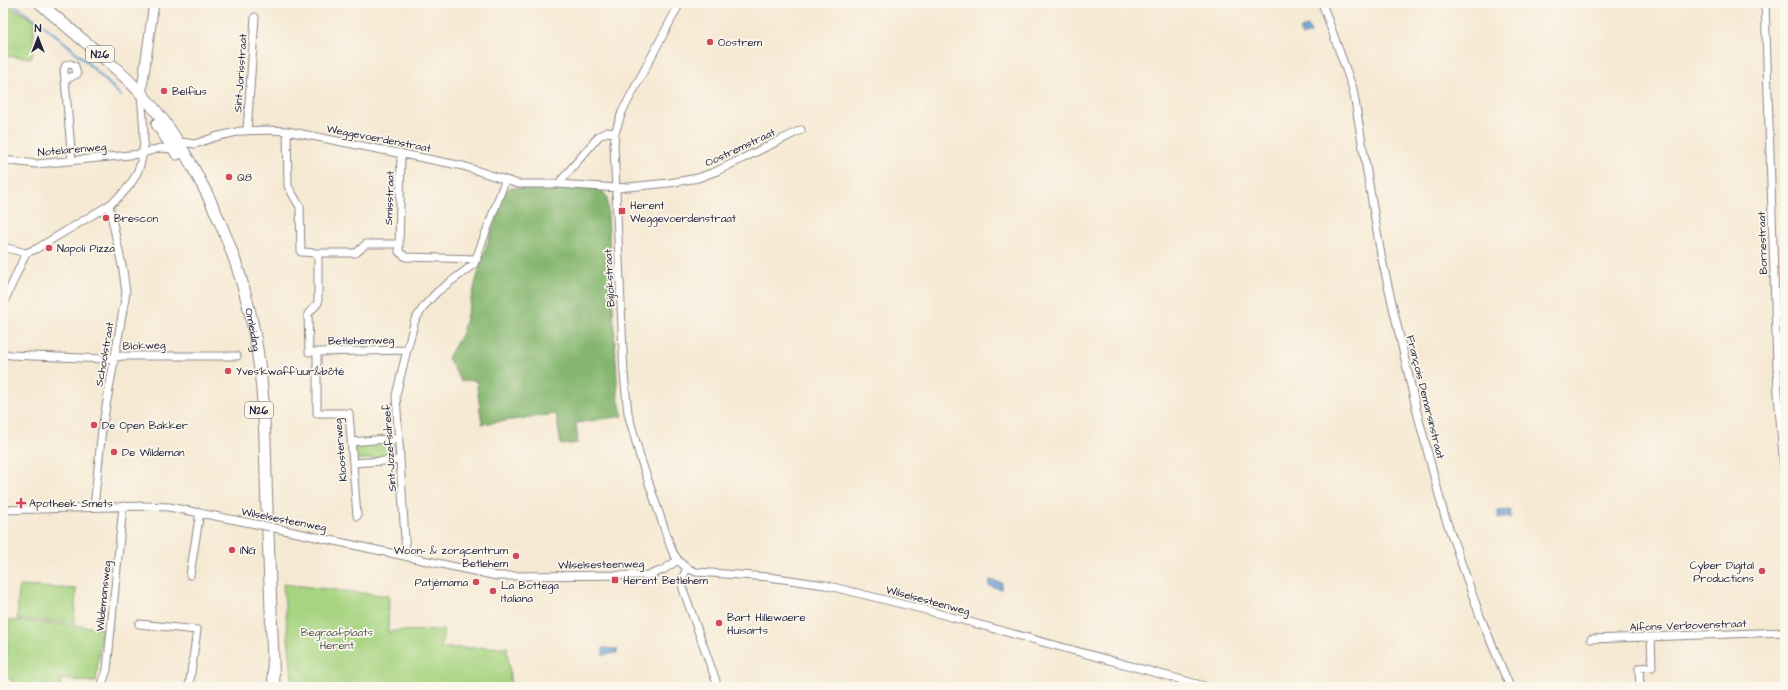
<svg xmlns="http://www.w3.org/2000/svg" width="1788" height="690" font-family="'Architects Daughter',sans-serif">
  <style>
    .green { fill: #a7d481; stroke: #647b5e }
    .forest { fill: #85b66f; stroke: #546c55 }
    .water { fill: #639fd3; stroke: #426087 }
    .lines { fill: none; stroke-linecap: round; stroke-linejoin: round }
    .stream { stroke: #639fd3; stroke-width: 2 }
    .minor-casing { stroke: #8c8687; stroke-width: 9 }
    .tertiary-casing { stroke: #8c8687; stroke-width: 11 }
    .primary-casing { stroke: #8c8687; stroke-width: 13 }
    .minor { stroke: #fff; stroke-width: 7 }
    .tertiary { stroke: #fff; stroke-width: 9 }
    .primary { stroke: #fff; stroke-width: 11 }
    .rail-casing { stroke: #22223b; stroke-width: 3.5 }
    .rail { stroke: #fbf7ec; stroke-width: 2; stroke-dasharray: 6; stroke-linecap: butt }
    .minor-bridge-casing { stroke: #8c8687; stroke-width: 9; stroke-linecap: butt }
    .minor-bridge { stroke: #fff; stroke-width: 7 }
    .poi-dot { fill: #d1495b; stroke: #fbf7ec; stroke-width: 1.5 }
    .labels { text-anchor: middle; stroke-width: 3.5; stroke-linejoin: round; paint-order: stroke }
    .shield { fill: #fbf7ec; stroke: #636270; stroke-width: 1 }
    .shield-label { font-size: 10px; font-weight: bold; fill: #22223b }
    .poi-label { font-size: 11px; fill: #22223b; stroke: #fbf7ec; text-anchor: start }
    .street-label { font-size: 11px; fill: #22223b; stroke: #fbf7ec }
    .park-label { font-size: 11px; fill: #4a5750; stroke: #fbf7ec }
  </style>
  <rect width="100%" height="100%" fill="#fbf7ec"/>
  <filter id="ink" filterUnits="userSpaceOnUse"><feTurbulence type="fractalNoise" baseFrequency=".025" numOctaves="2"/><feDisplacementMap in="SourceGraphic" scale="8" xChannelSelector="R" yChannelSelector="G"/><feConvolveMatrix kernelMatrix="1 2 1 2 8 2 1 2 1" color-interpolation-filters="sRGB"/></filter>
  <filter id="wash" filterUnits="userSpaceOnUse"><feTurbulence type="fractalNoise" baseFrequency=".012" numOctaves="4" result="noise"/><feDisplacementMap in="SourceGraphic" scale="16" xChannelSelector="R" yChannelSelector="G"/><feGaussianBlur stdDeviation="0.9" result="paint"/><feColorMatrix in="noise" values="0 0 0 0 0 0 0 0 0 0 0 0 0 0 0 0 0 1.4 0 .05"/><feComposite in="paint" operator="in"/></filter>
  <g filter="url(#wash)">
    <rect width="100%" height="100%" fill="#f6e9d3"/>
    <!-- green -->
    <path class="green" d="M3 3 35 20 32 58 3 56Z
      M393 441 394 457 355 460 354 444Z
      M283 584 389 596 388 633 393 631 444 630 441 648 507 647 511 687H293Z
      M19 586 76 589 74 623 17 619Z
      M8 620 102 628 96 682 61 679 60 687H12V679L3 678V663L7 657Z"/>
    <!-- forest -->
    <path class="forest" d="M510 188 601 189 607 197 618 398 623 416 576 423 578 443 561 445 556 414 482 424 476 380 461 381 448 358 462 333 482 259 505 191Z"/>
    <!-- water -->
    <path class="water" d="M1308 26 1311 33 1302 36 1299 30Z
      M1510 510 1511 517 1498 518V511Z
      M990 580 1002 583 1001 589 989 586Z
      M603 648 617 649V653L603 655Z"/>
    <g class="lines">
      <!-- stream -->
      <path class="stream" d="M11 3C53 29 87 61 121 96"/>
    </g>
  </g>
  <g filter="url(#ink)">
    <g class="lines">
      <defs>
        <path id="minor" d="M680 3 622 112 615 133 614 145 624 374 628 413 640 457 671 548C676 560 684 568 696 572L769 577 825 585 922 609 1208 687
          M1322 3 1353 89 1381 255 1417 412 1444 514 1480 616 1510 687
          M1765 3 1778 394 1785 481
          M65 80 77 74 75 66 70 64 66 65 64 70 65 80 72 161
          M247 131 255 17
          M287 131 288 186 300 207 301 252 318 253V303L308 314 309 352H317V413H349L357 516
          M176 138 181 142 195 144 215 137 241 131 267 130 287 131 463 166 518 184H558L599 136 607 132 615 133
          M401 153 399 252 406 257 477 259
          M3 160 37 164 140 154 160 148 175 149
          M558 184 618 188 669 183 698 178 717 171 801 130
          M3 247 26 253
          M318 253H356L366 244H398
          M3 304 26 253 36 249 109 205C151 175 145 141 141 95
          M317 352 407 350
          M3 353 10 355 106 359 122 356H237
          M351 442 399 438
          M353 463 400 460
          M94 507 102 429 126 293 123 270 109 205
          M3 510 145 506 169 507 261 525
          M270 527 497 576 649 575 663 570 678 560
          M406 555 396 395 407 350 415 320 425 305 437 292 474 264 505 181
          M687 568 682 579 683 589 716 681
          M190 575 200 512
          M139 624 197 630 189 687
          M1591 639 1785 632
          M101 687 107 670 123 506
          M1640 687 1639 668 1652 667 1651 637"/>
        <path id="tertiary" d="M141 95 154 3"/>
        <g id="primary">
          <path id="s1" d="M40 3C77 37 120 67 152 106 169 126 183 149 196 173 230 235 252 300 260 371 266 416 265 462 267 508 269 568 272 627 274 687"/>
          <path d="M157 124 177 154"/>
        </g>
      </defs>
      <!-- minor casing -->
      <use href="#minor" class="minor-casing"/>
      <!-- tertiary casing -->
      <use href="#tertiary" class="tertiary-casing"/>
      <!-- primary casing -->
      <use href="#primary" class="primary-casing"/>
      <!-- minor -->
      <use href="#minor" class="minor"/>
      <!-- tertiary -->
      <use href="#tertiary" class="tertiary"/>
      <!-- primary -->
      <use href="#primary" class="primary"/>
      <defs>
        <path id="rail" d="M732 687H871"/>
      </defs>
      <!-- rail casing -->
      <use href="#rail" class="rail-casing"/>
      <!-- rail -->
      <use href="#rail" class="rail"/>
      <defs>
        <path id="minor-bridge" d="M261 525 270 527"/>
      </defs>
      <!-- minor-bridge casing -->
      <use href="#minor-bridge" class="minor-bridge-casing"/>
      <!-- minor-bridge -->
      <use href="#minor-bridge" class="minor-bridge"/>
    </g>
  </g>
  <!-- markers -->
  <g class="poi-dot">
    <circle cx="710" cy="42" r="4"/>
    <circle cx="164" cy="91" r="4"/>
    <circle cx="229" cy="177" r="4"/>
    <rect x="618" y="207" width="8" height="8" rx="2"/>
    <circle cx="106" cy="218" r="4"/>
    <circle cx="49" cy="248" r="4"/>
    <circle cx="228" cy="371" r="4"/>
    <circle cx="94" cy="425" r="4"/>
    <circle cx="114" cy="452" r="4"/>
    <path d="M19 497h4v4h4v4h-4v4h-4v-4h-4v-4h4z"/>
    <circle cx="232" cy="550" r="4"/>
    <circle cx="516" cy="556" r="4"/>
    <circle cx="1762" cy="571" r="4"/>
    <rect x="611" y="576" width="8" height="8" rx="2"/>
    <circle cx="476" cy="582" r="4"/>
    <circle cx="493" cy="591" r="4"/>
    <circle cx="719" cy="623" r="4"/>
  </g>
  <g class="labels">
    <!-- shield labels -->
    <g class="shield">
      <rect x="86" y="46" width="28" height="16" rx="3"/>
      <rect x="245" y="402" width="28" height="16" rx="3"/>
    </g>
    <g class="shield-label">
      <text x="100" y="58">N26</text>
      <text x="259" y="414">N26</text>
    </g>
    <!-- poi labels -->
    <g class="poi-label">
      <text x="718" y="46">Oostrem</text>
      <text x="172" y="95">Belfius</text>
      <text x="237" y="181">Q8</text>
      <text x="630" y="209">Herent<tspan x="630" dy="13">Weggevoerdenstraat</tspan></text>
      <text x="114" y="222">Brescon</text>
      <text x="57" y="252">Napoli Pizza</text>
      <text x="236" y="375">Yves'kwaff'uur&amp;bôté</text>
      <text x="102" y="429">De Open Bakker</text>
      <text x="122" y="456">De Wildeman</text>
      <text x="29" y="507">Apotheek Smets</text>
      <text x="240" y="554">ING</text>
      <text x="508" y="554" text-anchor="end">Woon- &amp; zorgcentrum<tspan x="508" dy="13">Betlehem</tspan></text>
      <text x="1754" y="569" text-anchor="end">Cyber Digital<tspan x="1754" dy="13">Productions</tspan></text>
      <text x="623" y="584">Herent Betlehem</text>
      <text x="468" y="586" text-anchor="end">Patjémama</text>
      <text x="501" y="589">La Bottega<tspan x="501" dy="13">Italiana</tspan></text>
      <text x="727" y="621">Bart Hillewaere<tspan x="727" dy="13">Huisarts</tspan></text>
    </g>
    <!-- street labels -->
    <g class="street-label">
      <text transform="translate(240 73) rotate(-86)" y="4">Sint-Jorisstraat</text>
      <text transform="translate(379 138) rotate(11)" y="4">Weggevoerdenstraat</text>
      <text transform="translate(740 147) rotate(-25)" y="4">Oostremstraat</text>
      <text transform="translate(72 149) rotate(-5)" y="4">Notelarenweg</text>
      <text transform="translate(389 198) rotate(-88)" y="4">Smisstraat</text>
      <text transform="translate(1762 243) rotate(-92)" y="4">Bornestraat</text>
      <text transform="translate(609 278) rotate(-93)" y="4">Bijlokstraat</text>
      <text dy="4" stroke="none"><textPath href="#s1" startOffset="400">Omleiding</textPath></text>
      <text transform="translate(361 340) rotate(-1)" y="4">Betlehemweg</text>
      <text transform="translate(144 345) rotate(-2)" y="4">Blokweg</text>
      <text transform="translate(104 354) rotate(-80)" y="4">Schoolstraat</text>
      <text transform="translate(1426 397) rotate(76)" y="4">François Demarsinstraat</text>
      <text transform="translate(389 448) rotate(-94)" y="4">Sint-Jozefsdreef</text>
      <text transform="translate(340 450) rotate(-95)" y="4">Kloosterweg</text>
      <text transform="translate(284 519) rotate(11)" y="4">Wilselsesteenweg</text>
      <text transform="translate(601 564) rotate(-1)" y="4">Wilselsesteenweg</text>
      <text transform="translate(103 596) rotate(-84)" y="4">Wildemansweg</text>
      <text transform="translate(928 600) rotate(15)" y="4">Wilselsesteenweg</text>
      <text transform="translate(1688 625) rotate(-2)" y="4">Alfons Verbovenstraat</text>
    </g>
    <!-- park labels -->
    <g class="park-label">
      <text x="337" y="636">Begraafplaats<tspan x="337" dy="13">Herent</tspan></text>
    </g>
  </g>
  <!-- margin -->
  <rect width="1788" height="690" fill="none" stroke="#fbf7ec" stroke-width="16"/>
  <!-- north arrow -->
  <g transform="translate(38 38)" stroke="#fbf7ec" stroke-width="3" paint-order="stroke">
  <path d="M0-3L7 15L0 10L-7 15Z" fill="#22223b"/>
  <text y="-6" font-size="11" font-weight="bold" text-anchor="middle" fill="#22223b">N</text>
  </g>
</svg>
